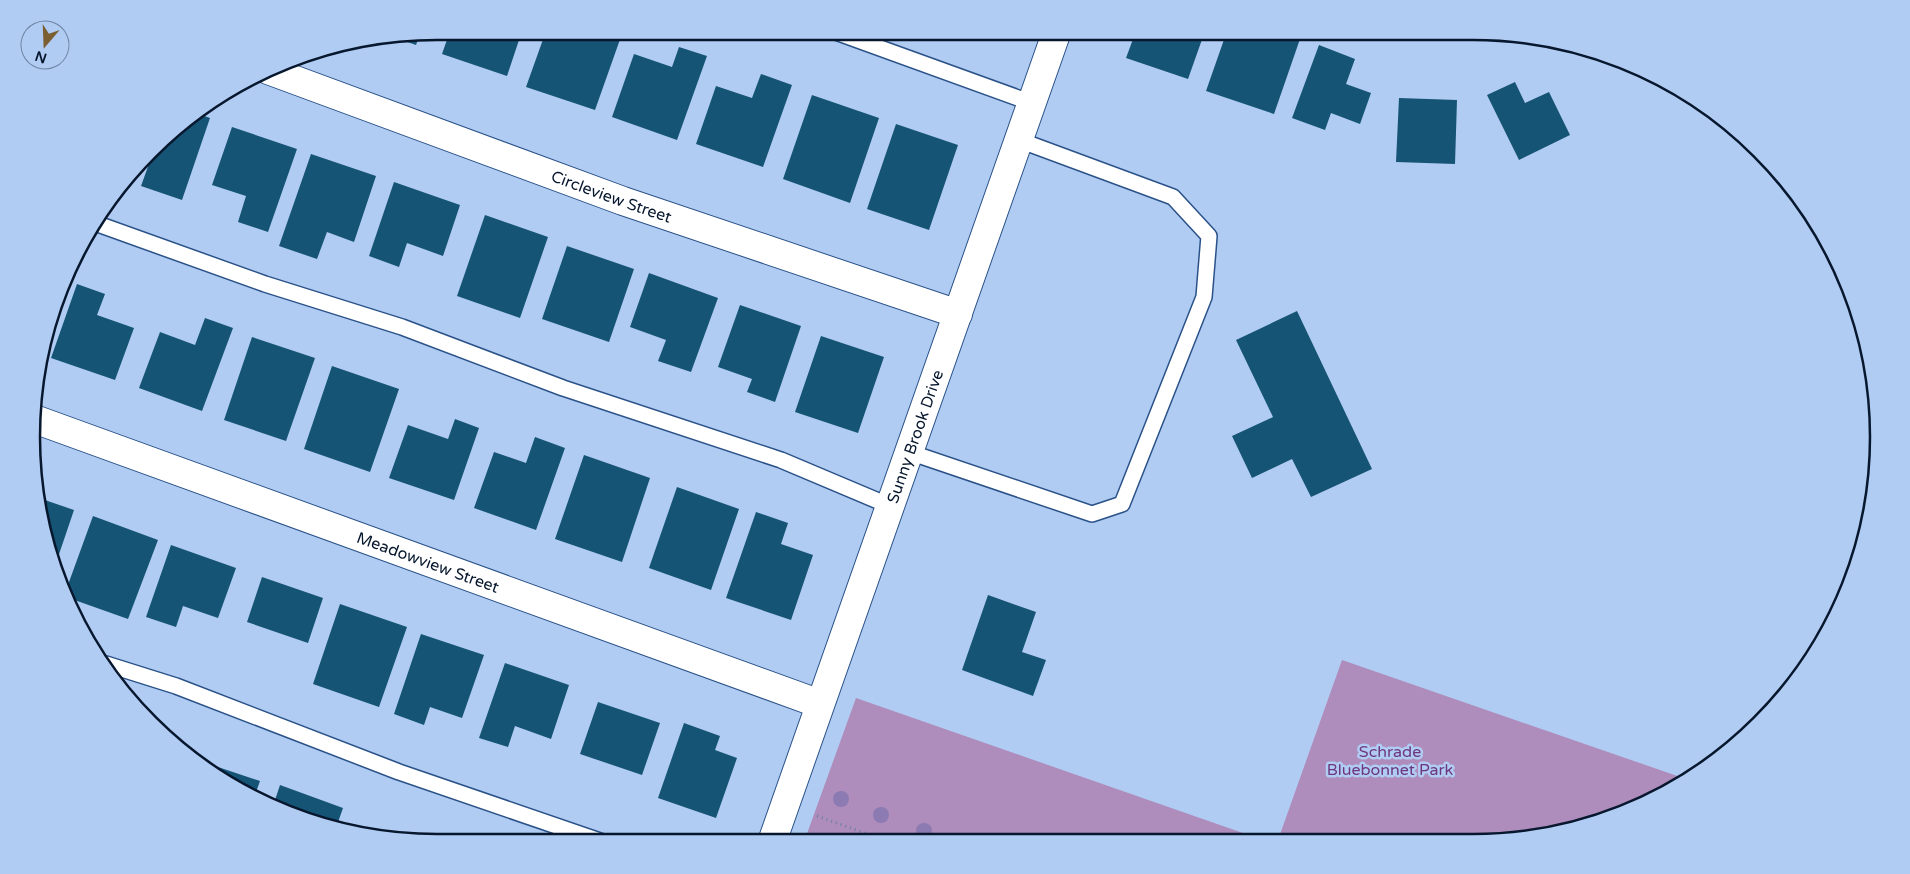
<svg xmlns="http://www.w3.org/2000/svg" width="1910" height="874" font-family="'Varela Round',sans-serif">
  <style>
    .green { fill: #ae8cbb }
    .building { fill: #155475 }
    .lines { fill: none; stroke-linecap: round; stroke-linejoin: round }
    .service-casing { stroke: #2a5289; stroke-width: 18 }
    .minor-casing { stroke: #2a5289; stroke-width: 30 }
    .path { stroke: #6a81a0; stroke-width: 3; stroke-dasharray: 1 4; stroke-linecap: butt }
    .service { stroke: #fff; stroke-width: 15 }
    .minor { stroke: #fff; stroke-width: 28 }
    .tree { fill: #8c7ab3 }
    .labels { text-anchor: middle; stroke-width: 5; stroke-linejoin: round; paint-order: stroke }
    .street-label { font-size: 16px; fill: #07172e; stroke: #b1ccf2 }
    .park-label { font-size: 16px; fill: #6d367f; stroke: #b1ccf2 }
    .rim { fill: none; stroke: #07172e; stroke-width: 2.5 }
  </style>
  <rect width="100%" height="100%" fill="#b1ccf2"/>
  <!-- green -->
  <path class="green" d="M1342 660 1686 779 1629 812 1526 839 1278 840Z
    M856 698 1263 840 804 842Z"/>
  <!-- building -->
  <path class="building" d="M437 31H439L437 39 421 34Z
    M450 31H522L507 76 442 54Z
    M546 31H623L595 110 526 87Z
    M1136 31H1205L1188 79 1126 58Z
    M1227 31H1276L1300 39 1274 114 1206 91Z
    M420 34 416 45 396 38 404 37Z
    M1319 45 1355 59 1346 84 1371 93 1360 124 1331 113 1325 130 1292 118Z
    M679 47 707 56 677 140 612 117 634 54 672 67Z
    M761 74 792 85 763 167 696 144 716 86 752 98Z
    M1515 82 1525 103 1549 92 1570 135 1519 160 1487 95Z
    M812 95 879 118 850 203 783 179Z
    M1399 98 1457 100 1455 164 1396 162Z
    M196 113 210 118 182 200 141 186 150 161 147 160 170 132Z
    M896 124 958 145 929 230 867 209Z
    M232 127 297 149 268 232 238 222 246 196 212 185Z
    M311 154 376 176 354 242 327 232 317 259 279 246Z
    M394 182 460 205 443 256 407 243 399 267 369 256Z
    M485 215 548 237 520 318 457 296Z
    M567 246 634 269 609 342 542 319Z
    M649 273 718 298 691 372 658 361 666 340 630 327Z
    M77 284 105 294 97 315 134 328 115 380 51 358Z
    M740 305 801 326 775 402 747 392 752 379 718 367Z
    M1297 311 1372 469 1311 497 1292 459 1252 478 1232 436 1273 417 1236 340Z
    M205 318 233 328 202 411 139 388 160 332 195 345Z
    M821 336 884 357 858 433 795 412Z
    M252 337 315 358 286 441 224 420Z
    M332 366 399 389 370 472 304 449Z
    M455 419 479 428 454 500 389 478 408 425 448 439Z
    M535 437 565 448 536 530 474 508 494 452 526 463Z
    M584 455 650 478 622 562 555 539Z
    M677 487 739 509 711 590 649 568Z
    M36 497 74 510 54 569 53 568Z
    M756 512 788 523 781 544 813 555 791 620 726 598Z
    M93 516 158 540 128 619 66 597 65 593Z
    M171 545 236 568 218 618 183 606 176 627 146 617Z
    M262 577 323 598 308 643 247 622Z
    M988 595 1036 612 1022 652 1046 660 1033 696 962 670Z
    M340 604 407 627 379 707 313 684Z
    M421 634 484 655 462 718 430 707 424 725 394 714Z
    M505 663 569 685 551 739 515 726 508 747 479 738Z
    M598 702 660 723 642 775 580 754Z
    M684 723 720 736 715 750 737 758 716 818 658 798Z
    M200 761 260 781 255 795Z
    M280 785 343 808 336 828 282 812 273 806Z
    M360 832 371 835V836L359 835Z"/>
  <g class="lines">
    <defs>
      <path id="service" d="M833 31 1032 103
        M95 223 265 284 402 327 563 388 781 460 890 506
        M909 452 1092 514 1122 504 1204 297 1209 236 1173 197 1019 140
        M106 664 176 686 399 772 603 842"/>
      <g id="minor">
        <path id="s1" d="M268 70 623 201 958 314"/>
        <path id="s2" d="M37 420 820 704"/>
        <path id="s3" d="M772 842 1057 31"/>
      </g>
    </defs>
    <!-- service casing -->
    <use href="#service" class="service-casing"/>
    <!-- minor casing -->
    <use href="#minor" class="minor-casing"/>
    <!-- path -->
    <path class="path" d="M817 816 887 841"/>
    <!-- service -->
    <use href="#service" class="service"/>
    <!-- minor -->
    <use href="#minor" class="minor"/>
  </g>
  <!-- trees -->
  <g class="tree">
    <circle cx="841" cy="799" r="8"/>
    <circle cx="881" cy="815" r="8"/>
    <circle cx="924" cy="831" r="8"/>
  </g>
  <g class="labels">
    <!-- street labels -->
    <g class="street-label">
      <text dy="6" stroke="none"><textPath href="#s1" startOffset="366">Circleview Street</textPath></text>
      <text dy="6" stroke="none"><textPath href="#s3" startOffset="430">Sunny Brook Drive</textPath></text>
      <text dy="6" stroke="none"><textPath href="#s2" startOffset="416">Meadowview Street</textPath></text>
    </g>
    <!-- park labels -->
    <g class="park-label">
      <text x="1390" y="757">Schrade<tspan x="1390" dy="18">Bluebonnet Park</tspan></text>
    </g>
  </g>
  <!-- crop -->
  <path d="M0 0H1910V874H0ZM437 40H1473A397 397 0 0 1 1870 437V437A397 397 0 0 1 1473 834H437A397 397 0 0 1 40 437V437A397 397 0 0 1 437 40Z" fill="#b1ccf2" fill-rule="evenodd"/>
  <path class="rim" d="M437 40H1473A397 397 0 0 1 1870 437V437A397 397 0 0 1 1473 834H437A397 397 0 0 1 40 437V437A397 397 0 0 1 437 40Z"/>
  <!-- north arrow -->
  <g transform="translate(45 45) rotate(199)"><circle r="24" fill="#b1ccf2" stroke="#6d84a4"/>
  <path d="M0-4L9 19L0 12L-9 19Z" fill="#7b5e31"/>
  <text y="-8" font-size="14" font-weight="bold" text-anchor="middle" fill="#07172e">N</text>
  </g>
</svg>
